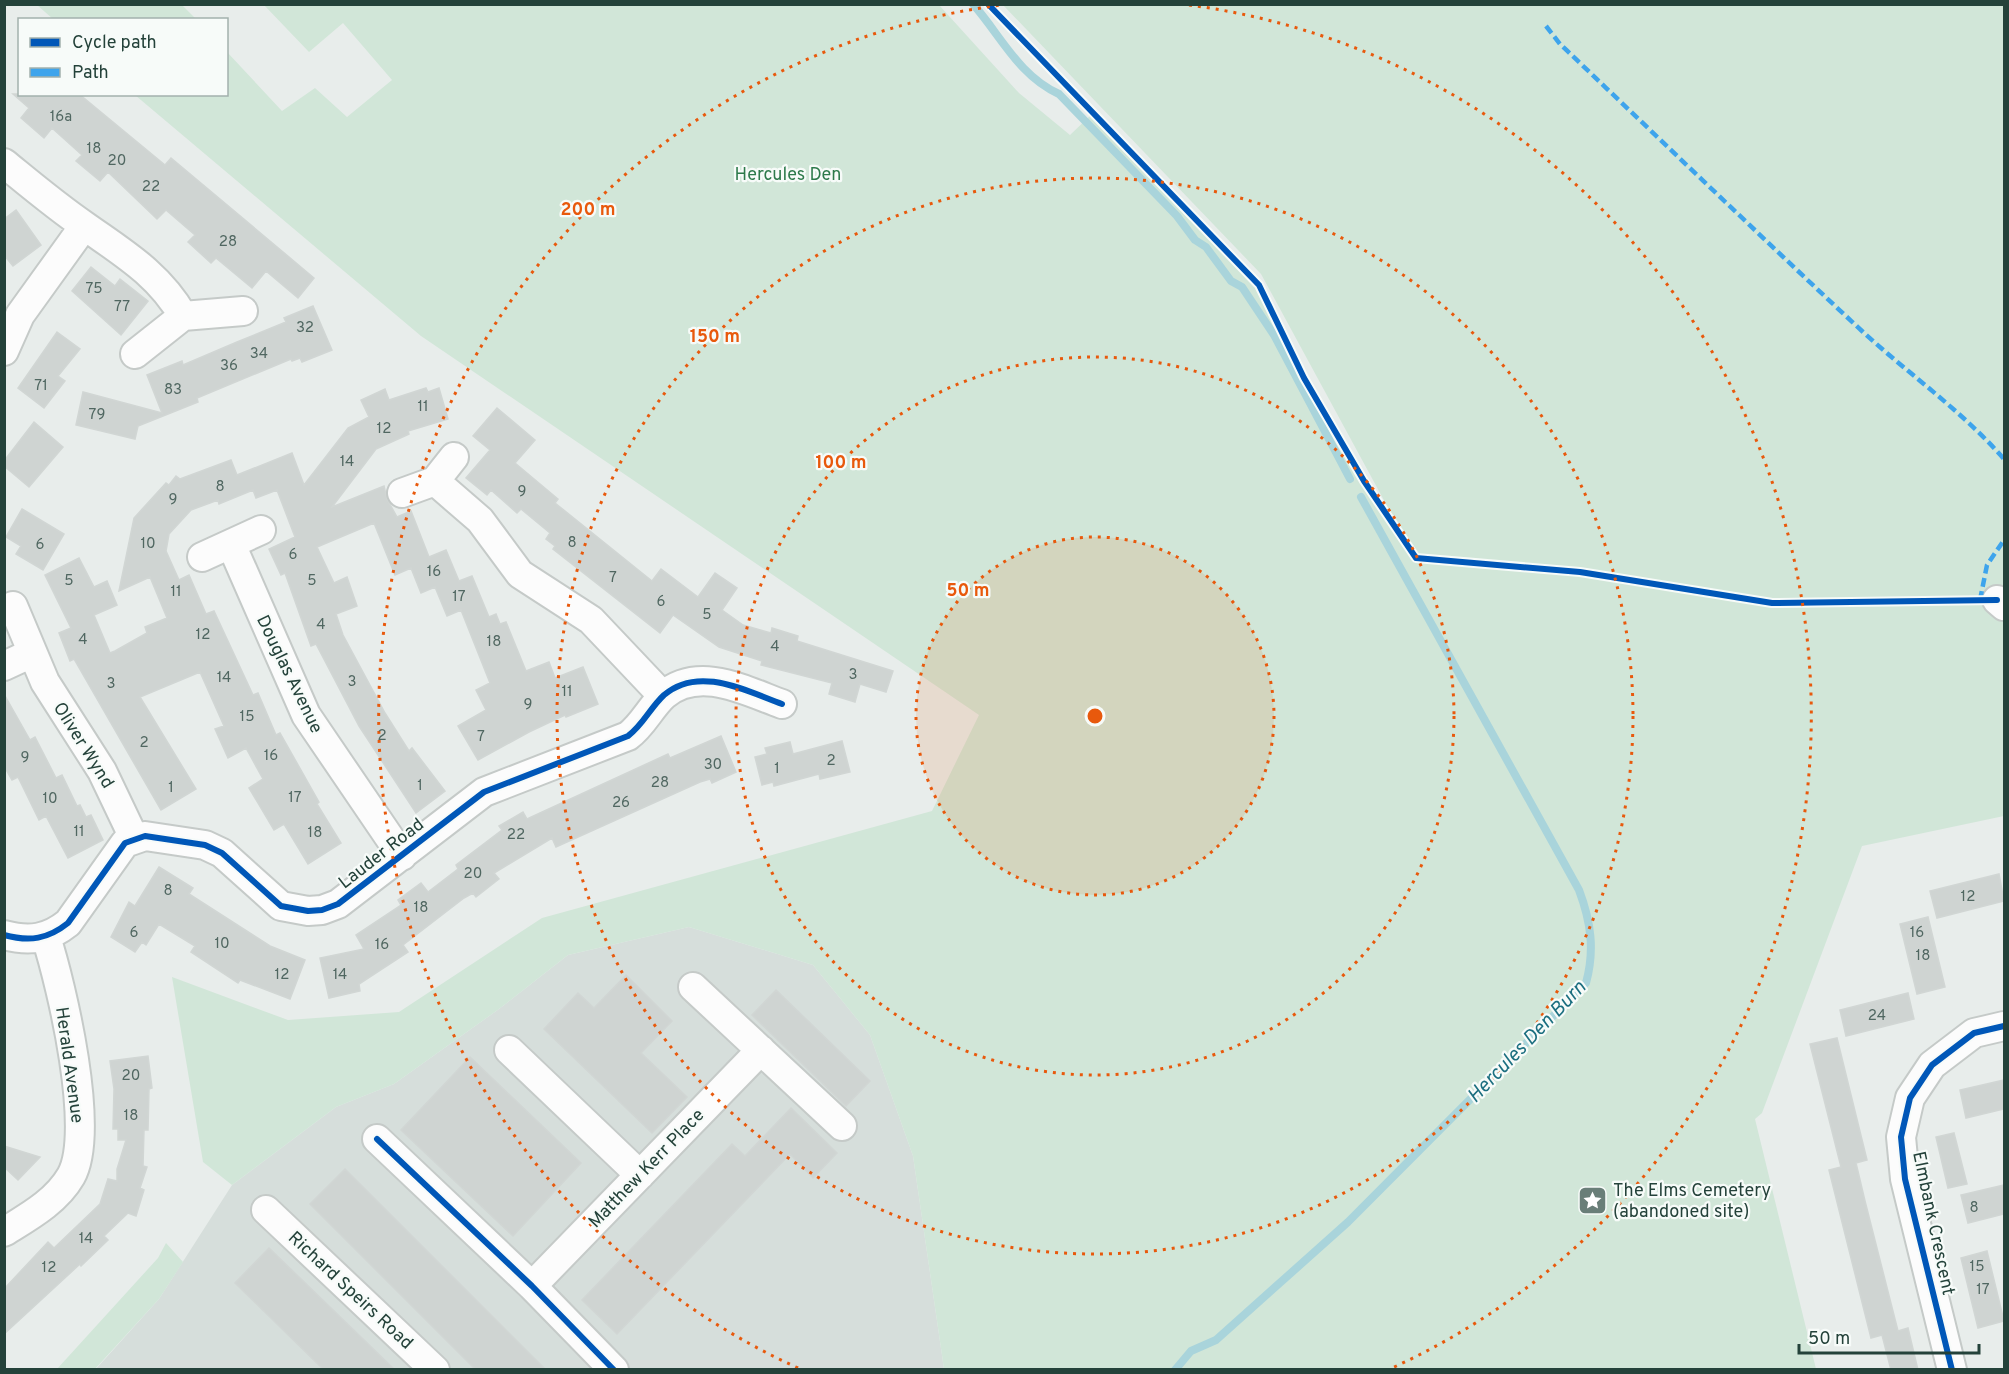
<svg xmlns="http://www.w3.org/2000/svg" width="2009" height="1374" font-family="Overpass,sans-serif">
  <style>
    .built { fill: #d6dedb }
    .green { fill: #d1e6d8 }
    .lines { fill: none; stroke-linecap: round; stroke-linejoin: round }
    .stream { stroke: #a9d4db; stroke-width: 8 }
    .building { fill: #cfd4d2; stroke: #d1d6d4; stroke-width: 1.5 }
    .minor-casing { stroke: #c5cac8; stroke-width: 32 }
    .minor { stroke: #fcfcfc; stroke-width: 28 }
    .quiet { stroke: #3ea4ec; stroke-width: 4.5; stroke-dasharray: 9 4.5; stroke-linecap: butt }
    .cycleway-casing { stroke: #f7fbf9; stroke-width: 10 }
    .cycleway { stroke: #0057b8; stroke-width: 6 }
    .ring { fill: none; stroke: #e8590c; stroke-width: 3; stroke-dasharray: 3 6 }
    .labels { text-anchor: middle; stroke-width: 4.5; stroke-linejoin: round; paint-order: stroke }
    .number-label { font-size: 15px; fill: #506761 }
    .park-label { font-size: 18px; fill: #2d7a4b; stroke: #f7fbf9 }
    .street-label { font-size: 18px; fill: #24423a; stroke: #f7fbf9 }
    .poi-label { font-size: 18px; fill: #24423a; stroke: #f7fbf9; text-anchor: start }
    .water-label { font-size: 20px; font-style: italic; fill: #1c6f80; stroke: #f7fbf9 }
    .centre { fill: #e8590c; stroke: #f7fbf9; stroke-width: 3 }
    .ring-label { font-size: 18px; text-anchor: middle; font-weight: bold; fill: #e8590c; stroke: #f7fbf9; stroke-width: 4.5; stroke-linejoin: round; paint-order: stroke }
  </style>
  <rect width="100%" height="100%" fill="#e8edeb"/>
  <!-- built -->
  <path class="built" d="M689 927 813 965 870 1035 913 1156 944 1369 95 1370 159 1299 232 1185 336 1107 394 1084 499 1009 568 955Z"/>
  <!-- green -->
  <path class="green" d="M37 5H182L196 19H53Z
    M264 5H939L1019 93 1070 135 1093 113 1259 285 1304 378 1364 481 1411 550 1261 274 1003 5H2004V586L1997 600 2004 617V816L1862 846 1762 1113 1755 1119 1816 1369H944L913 1156 870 1035 813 965 689 927 568 955 499 1009 394 1084 336 1107 232 1185 203 1162 172 977 288 1020 399 1012 542 918 932 811 979 715 421 336 135 95 226 94 227 52 282 111 315 88 347 117 392 80 343 23 309 52Z
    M166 1243 183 1262 159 1299 95 1369H57L158 1258Z"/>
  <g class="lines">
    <!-- stream -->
    <path class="stream" d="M973 4C1001 36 1019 76 1059 94L1177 216 1195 240 1206 247 1231 281 1242 287 1274 335 1350 479
      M1175 1370 1191 1351 1216 1340 1348 1222 1586 983C1595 950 1591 922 1579 890L1361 497"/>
  </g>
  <!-- building -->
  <path class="building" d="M13 94H79L165 165 171 158 314 278 298 298 266 271 252 288 216 258 211 263 188 242 195 235 166 210 157 219 108 172 100 181 76 161 82 155 52 128 44 138 21 118 29 108Z
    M16 210 41 245 13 266 4 255V219Z
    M91 267 115 286 120 279 148 301 121 335 72 291Z
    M313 306 332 350 302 362 300 358 292 361 291 359 197 398 198 402 138 426 135 439 76 425 83 392 162 413 147 375 182 361 183 365 237 342 286 322 284 318Z
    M57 332 80 349 58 376 65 381 44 408 18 388Z
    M426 388 428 392 439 388 448 419 408 431 409 434 376 449 332 507 384 486 387 499 397 517 411 511 429 557 446 550 459 581 472 576 489 617 496 614 500 624 506 622 526 671 549 662 555 678 583 667 598 704 566 717 565 715 529 732 478 760 458 726 486 710 476 690 490 683 461 610 447 616 435 587 421 593 411 568 395 575 374 523 317 547 334 583 347 577 357 606 336 614 343 635 385 713 409 751 412 748 445 791 416 813 359 726 316 644 311 646 285 573 281 575 269 549 295 537 277 490 256 498 253 490 219 504 218 500 191 510 169 534 166 551 179 580 189 575 206 614 214 611 253 695 258 693 276 735 280 733 319 802 317 804 341 843 308 864 284 824 274 830 249 788 263 779 246 748 228 758 215 729 224 726 200 672 140 697 196 789 161 810 74 659 70 661 59 633 71 628 45 575 79 558 94 587 107 581 117 605 94 615 110 653 115 651 147 633 145 627 167 618 150 577 119 591 134 518 166 483 169 485 176 476 180 479 231 460 237 475 292 453 304 485 348 428 369 417 361 400 385 389 389 400Z
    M497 408 535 440 515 463 558 499 555 503 652 581 661 569 698 597 715 573 737 588 722 610 743 625 771 633 772 628 798 636 797 641 893 671 886 692 860 684 855 702 829 694 832 683 761 665 762 661 719 647 673 615 660 633 553 549 555 546 546 539 550 533 521 509 517 513 491 490 487 495 466 478 490 450 473 436Z
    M34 422 63 447 29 487 4 466V461Z
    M22 509 64 534 43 570 16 554 21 546 6 537Z
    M4 694 30 740 35 737 56 778 62 775 77 806 80 805 86 817 91 815 103 840 68 858 46 816 39 820 18 777 12 780 4 766Z
    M721 736 736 772 712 783 710 779 700 782 556 847 552 838 494 873 499 879 476 897 473 893 464 898 403 945 408 952 359 984 360 991 329 998 320 958 364 949 356 935 401 905 398 900 421 883 428 892 458 869 456 865 502 830 499 826 523 812 527 819 668 754 670 758Z
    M842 741 850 772 820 779 819 774 774 786 773 782 762 785 755 757 767 754 765 748 790 742 793 754Z
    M159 867 193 888 189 894 270 946 305 960 290 999 240 980 238 983 191 952 195 946 159 924 146 945 142 942 135 952 111 937 129 902 135 906Z
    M1999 874 2004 901 1937 918 1930 891Z
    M1928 917 1945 987 1917 994 1900 924Z
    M626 975 672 1021 641 1053 687 1097 652 1133 544 1029 578 993 594 1008Z
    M776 990 870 1081 846 1106 752 1015Z
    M1908 993 1914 1019 1846 1036 1840 1010Z
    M1837 1038 1867 1160 1856 1163 1865 1201 1898 1331 1908 1328 1918 1370H1891L1882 1335 1871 1338 1829 1170 1841 1167 1810 1044Z
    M148 1056 152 1088 149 1089 148 1130H144L143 1166 147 1167 140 1188 144 1190 136 1216 128 1213 104 1236 108 1240 81 1266 80 1264 4 1334V1289L48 1242 54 1248 100 1204 108 1179 117 1181V1169L126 1140H118V1129H113L114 1089 110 1061Z
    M470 1057 581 1163 513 1236 401 1130Z
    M2004 1080V1109L1966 1118 1960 1090Z
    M791 1108 837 1153 813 1178 790 1154 617 1334 582 1300 732 1144 745 1156Z
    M1954 1133 1967 1184 1948 1188 1936 1137Z
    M4 1146 40 1157 18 1180 4 1167Z
    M345 1169 546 1370H476L310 1204Z
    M2004 1185V1214L1968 1223 1961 1195Z
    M269 1248 395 1370H324L235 1283Z
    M1987 1251 2004 1321 1978 1328 1961 1258Z"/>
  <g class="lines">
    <defs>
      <path id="minor" d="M4 163C31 185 57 207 85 226 123 253 159 274 183 316
        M4 351 20 315 84 226
        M135 354 183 316 243 311
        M435 481 480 520 520 574 591 620 663 696
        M402 493 435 481 454 457
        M231 544 306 715 402 856
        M202 557 261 530
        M1997 600 2004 606
        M13 606 45 682 102 771 134 838
        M4 666 32 653
        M4 935C30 942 48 939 68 923L125 843 145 836 205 845 222 853 281 906 308 911 322 910 338 904 484 792 628 736C643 725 650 708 664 695 699 665 746 691 782 704
        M693 987 842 1126
        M509 1050 640 1175
        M377 1139 532 1286 614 1370
        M266 1210 435 1370
        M4 1232C28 1217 56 1202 71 1176 96 1132 62 987 46 937
        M532 1286 761 1050
        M1952 1370 1905 1179 1901 1137 1910 1098 1932 1065 1974 1033 2004 1026"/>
    </defs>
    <!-- minor casing -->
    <use href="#minor" class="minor-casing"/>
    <!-- minor -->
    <use href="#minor" class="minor"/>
    <!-- quiet -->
    <path class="quiet" d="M1546 26 1560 44C1661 140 1761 237 1863 332 1910 375 1962 411 2004 459
      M1980 600 1987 565 2004 540"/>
    <defs>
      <path id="cycleway" d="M988 4 1259 285 1304 378 1364 481 1416 558 1580 572 1772 603 1997 600
        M4 935C30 942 48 939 68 923L125 843 145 836 205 845 222 853 281 906 308 911 322 910 338 904 484 792 628 736C643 725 650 708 664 695 699 665 746 691 782 704
        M377 1139 532 1286 614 1370
        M1952 1370 1905 1179 1901 1137 1910 1098 1932 1065 1974 1033 2004 1026"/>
    </defs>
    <!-- cycleway casing -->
    <use href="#cycleway" class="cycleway-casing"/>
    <!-- cycleway -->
    <use href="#cycleway" class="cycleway"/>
  </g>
  <!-- distance rings -->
  <circle cx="1095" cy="716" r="179" fill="#e8590c" fill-opacity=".12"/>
  <g class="ring">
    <circle cx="1095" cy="716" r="179"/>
    <circle cx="1095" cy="716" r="359"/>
    <circle cx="1095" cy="716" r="538"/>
    <path d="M798 1368A717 717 0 0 1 1001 5M1189 5A717 717 0 0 1 1392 1368"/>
  </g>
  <!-- icons -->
  <defs>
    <symbol id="sight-square" viewBox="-11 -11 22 22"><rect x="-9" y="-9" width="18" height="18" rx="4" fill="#697e78" stroke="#f7fbf9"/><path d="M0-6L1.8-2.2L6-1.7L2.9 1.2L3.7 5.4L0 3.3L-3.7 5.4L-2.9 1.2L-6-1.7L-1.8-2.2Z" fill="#fff"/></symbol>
  </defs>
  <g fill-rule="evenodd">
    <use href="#sight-square" x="1576" y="1184" width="33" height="33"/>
  </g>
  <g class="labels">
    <!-- number labels -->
    <g class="number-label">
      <text x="61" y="121">16a</text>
      <text x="94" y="153">18</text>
      <text x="117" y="165">20</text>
      <text x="151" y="191">22</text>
      <text x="228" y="246">28</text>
      <text x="94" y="293">75</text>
      <text x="122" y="311">77</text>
      <text x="305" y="332">32</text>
      <text x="259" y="358">34</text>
      <text x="229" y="370">36</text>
      <text x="41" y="390">71</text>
      <text x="173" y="394">83</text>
      <text x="423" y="411">11</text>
      <text x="97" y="419">79</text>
      <text x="384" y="433">12</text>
      <text x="347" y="466">14</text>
      <text x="220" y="491">8</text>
      <text x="522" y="496">9</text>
      <text x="173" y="504">9</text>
      <text x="572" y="547">8</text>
      <text x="148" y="548">10</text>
      <text x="40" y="549">6</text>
      <text x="293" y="559">6</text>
      <text x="434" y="576">16</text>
      <text x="613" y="582">7</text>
      <text x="69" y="585">5</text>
      <text x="312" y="585">5</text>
      <text x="176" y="596">11</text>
      <text x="459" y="601">17</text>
      <text x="661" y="606">6</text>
      <text x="707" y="619">5</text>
      <text x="321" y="629">4</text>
      <text x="203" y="639">12</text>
      <text x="83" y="644">4</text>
      <text x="494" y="646">18</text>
      <text x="775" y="651">4</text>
      <text x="853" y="679">3</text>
      <text x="224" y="682">14</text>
      <text x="352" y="686">3</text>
      <text x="111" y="688">3</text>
      <text x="567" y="696">11</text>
      <text x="528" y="709">9</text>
      <text x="247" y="721">15</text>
      <text x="382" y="740">2</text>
      <text x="481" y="741">7</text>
      <text x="144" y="747">2</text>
      <text x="271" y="760">16</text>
      <text x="25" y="762">9</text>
      <text x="831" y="765">2</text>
      <text x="713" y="769">30</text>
      <text x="777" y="773">1</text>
      <text x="660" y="787">28</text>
      <text x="420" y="790">1</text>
      <text x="171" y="792">1</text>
      <text x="295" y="802">17</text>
      <text x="50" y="803">10</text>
      <text x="621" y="807">26</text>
      <text x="79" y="836">11</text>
      <text x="315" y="837">18</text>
      <text x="516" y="839">22</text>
      <text x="473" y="878">20</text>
      <text x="168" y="895">8</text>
      <text x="1968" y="901">12</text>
      <text x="421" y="912">18</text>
      <text x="134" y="937">6</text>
      <text x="1917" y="937">16</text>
      <text x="222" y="948">10</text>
      <text x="382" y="949">16</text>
      <text x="1923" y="960">18</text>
      <text x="282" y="979">12</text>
      <text x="340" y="979">14</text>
      <text x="1877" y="1020">24</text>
      <text x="131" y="1080">20</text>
      <text x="131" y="1120">18</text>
      <text x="1974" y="1212">8</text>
      <text x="86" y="1243">14</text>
      <text x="1977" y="1271">15</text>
      <text x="49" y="1272">12</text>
      <text x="1983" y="1294">17</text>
    </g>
    <!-- park labels -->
    <g class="park-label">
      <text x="788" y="180">Hercules Den</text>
    </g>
    <!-- street labels -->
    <g class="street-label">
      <text transform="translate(290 674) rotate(64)" y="6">Douglas Avenue</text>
      <text transform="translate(84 745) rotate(58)" y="6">Oliver Wynd</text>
      <text transform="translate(381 853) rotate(-38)" y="6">Lauder Road</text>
      <text transform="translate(70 1065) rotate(82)" y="6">Herald Avenue</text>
      <text transform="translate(646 1168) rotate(-46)" y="6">Matthew Kerr Place</text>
      <text transform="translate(1934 1223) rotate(78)" y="6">Elmbank Crescent</text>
      <text transform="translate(351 1290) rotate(43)" y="6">Richard Speirs Road</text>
    </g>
    <!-- poi labels -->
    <g class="poi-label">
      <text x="1613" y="1196">The Elms Cemetery<tspan x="1613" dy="21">(abandoned site)</tspan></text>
    </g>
    <!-- water labels -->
    <g class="water-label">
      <text transform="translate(1526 1041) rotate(-46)" y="7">Hercules Den Burn</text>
    </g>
  </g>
  <circle cx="1095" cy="716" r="9" class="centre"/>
  <g class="ring-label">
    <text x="588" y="215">200 m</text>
    <text x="715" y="342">150 m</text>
    <text x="841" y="468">100 m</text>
    <text x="968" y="596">50 m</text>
  </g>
  <!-- border -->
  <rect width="2009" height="1374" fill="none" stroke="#24423a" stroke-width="12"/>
  <!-- legend -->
  <rect x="18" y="18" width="210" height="78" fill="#f7fbf9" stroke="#a3b1ad" stroke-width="1.5"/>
  <rect x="30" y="38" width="30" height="9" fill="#0057b8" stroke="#a3b1ad" stroke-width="1.5"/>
  <text x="72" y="48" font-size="18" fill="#24423a">Cycle path</text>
  <rect x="30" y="68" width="30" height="9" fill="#3ea4ec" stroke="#a3b1ad" stroke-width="1.5"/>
  <text x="72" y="78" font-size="18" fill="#24423a">Path</text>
  <!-- scale -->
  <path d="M1799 1344v9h180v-9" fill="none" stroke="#24423a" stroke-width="3"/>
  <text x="1808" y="1344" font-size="18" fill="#24423a" stroke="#f7fbf9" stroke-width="4.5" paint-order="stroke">50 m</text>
</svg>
